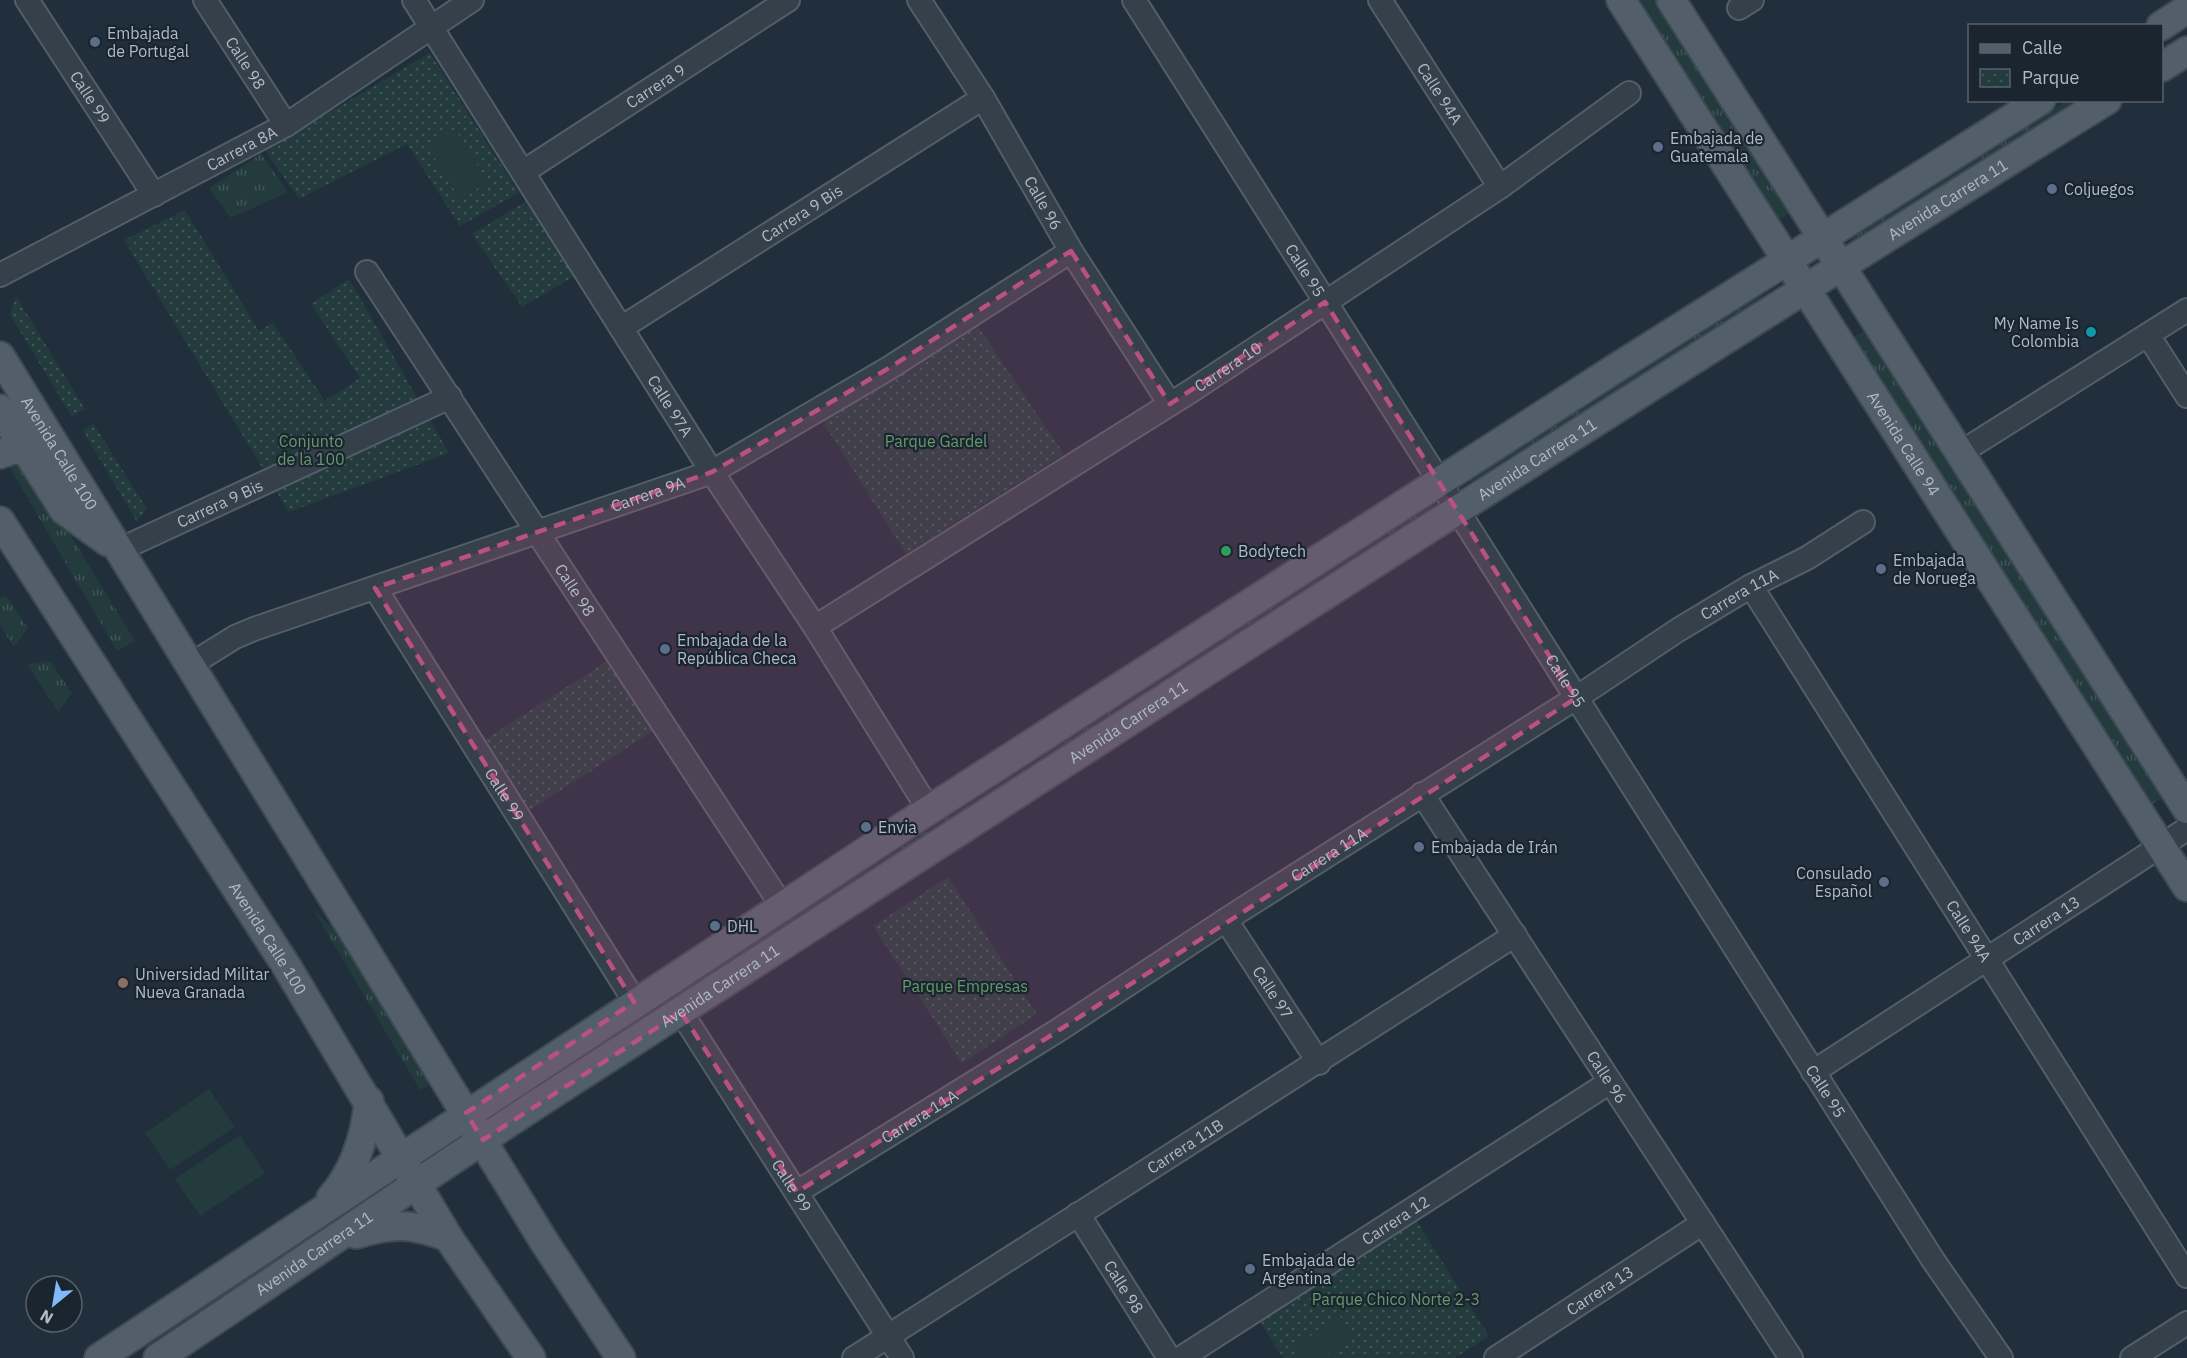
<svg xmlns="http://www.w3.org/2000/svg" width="2187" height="1358" font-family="'IBM Plex Sans',sans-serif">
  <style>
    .grass { fill: url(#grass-tufts) }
    .park { fill: url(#park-dots) }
    .pitch { fill: #233b3c }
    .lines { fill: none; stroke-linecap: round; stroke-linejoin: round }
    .minor-casing { stroke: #525e68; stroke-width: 26 }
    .major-casing { stroke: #3e4954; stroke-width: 32 }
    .minor { stroke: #35404b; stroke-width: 22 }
    .major { stroke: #525f6b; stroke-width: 28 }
    .marked { fill: #bb5181; fill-opacity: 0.2; stroke: #bb5181; stroke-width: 4.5; stroke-dasharray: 12 8; stroke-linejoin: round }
    .service-dot { fill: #5c6f8a; stroke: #1a252f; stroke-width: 2 }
    .culture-dot { fill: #0f9aa8; stroke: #1a252f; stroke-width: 2 }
    .leisure-dot { fill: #2e9e5b; stroke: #1a252f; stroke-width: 2 }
    .education-dot { fill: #8d6e63; stroke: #1a252f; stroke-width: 2 }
    .labels { text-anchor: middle; stroke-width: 4.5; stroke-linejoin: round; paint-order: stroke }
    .poi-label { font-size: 16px; fill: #afbbc7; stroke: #1a252f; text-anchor: start }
    .street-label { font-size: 16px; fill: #afbbc7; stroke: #1a252f }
    .park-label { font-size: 16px; fill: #66996d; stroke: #1a252f }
  </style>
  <defs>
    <pattern id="grass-tufts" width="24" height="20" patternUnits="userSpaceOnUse" patternTransform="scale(1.5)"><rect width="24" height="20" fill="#233b3c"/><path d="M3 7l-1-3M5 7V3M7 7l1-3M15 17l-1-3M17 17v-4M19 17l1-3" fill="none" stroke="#405557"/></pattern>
    <pattern id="park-dots" width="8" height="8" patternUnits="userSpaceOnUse" patternTransform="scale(1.5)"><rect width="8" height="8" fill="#233b3c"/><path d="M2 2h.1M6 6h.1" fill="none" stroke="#405557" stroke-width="1.8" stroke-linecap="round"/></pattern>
  </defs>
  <rect width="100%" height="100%" fill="#212e3b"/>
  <!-- grass -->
  <path class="grass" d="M1630 0H1660L1794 210 1773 224Z
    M2067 101H2094L1858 249 1850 237Z
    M261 154 288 192 231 218 209 188Z
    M1760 293 1768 306 1477 492 1469 479Z
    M1872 326 2169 794 2147 807 1850 339Z
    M22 455 135 641 117 651 6 461Z
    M1432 505 1440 517 514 1114 507 1102Z
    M6 596 28 628 14 647 0 625V597Z
    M50 661 72 693 58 712 27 664Z
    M313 909 348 944 436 1082 420 1090Z"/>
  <!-- park -->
  <path class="park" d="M430 53 519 193 460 226 407 144 299 199 265 150Z
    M530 199 578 274 522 307 472 234Z
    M185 210 259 331 273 323 325 401 360 378 311 304 349 279 449 453 289 512 124 240Z
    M16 296 85 409 72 417 10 315Z
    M975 322 1064 454 906 554 821 419Z
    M93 423 147 509 137 522 83 431Z
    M615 656 661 726 519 817 472 748Z
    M948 877 1037 1014 962 1063 873 926Z
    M1414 1217 1489 1336 1455 1358H1283L1258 1319Z"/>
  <!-- pitch -->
  <path class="pitch" d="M455 129 488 182 460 199 427 146Z
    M209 1089 235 1127 170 1170 145 1133Z
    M240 1135 265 1173 200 1216 175 1179Z
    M1340 1316 1354 1337 1323 1358H1300L1293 1348Z"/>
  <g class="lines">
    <defs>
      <g id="minor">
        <path id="s1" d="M27 0 154 195"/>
        <path id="s2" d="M205 0 286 125"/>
        <path id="s3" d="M414 0 712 472 815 627 929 810"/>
        <path id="s4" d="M919 0 983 98 1071 251 1170 404"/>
        <path id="s5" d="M1134 0 1933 1260 2001 1358"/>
        <path id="s6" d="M1380 0 1500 187"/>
        <path d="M1739 8 1752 0"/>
        <path id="s7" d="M523 172 788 0"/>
        <path id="s8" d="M367 272 782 906"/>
        <path id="s9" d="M0 275 286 125 472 0"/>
        <path id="s10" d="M621 328 983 98"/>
        <path d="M2148 335 2187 396"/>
        <path d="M1960 453 2187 310"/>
        <path id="s11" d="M119 550 450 397"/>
        <path id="s12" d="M1751 586 2187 1276"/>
        <path id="s13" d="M375 588 635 1002"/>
        <path id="s14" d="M815 627 1191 391 1500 187 1629 93"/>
        <path id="s15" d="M190 665 235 637 254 629 712 472 889 368 1071 251"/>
        <path id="s16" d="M1422 794 1791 1358"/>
        <path id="s17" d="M1226 920 1319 1063"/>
        <path id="s18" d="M681 1012 902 1358"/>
        <path id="s19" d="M1813 1072 2187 829"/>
        <path id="s20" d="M797 1192 1057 1031 1241 910 1576 698 1678 630 1751 586 1807 558 1863 522"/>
        <path id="s21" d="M1078 1214 1169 1358"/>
        <path id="s22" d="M854 1358 1515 935"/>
        <path id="s23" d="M1181 1358 1610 1082"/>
        <path id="s24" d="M1496 1358 1703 1223"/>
        <path d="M2132 1358 2187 1323"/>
      </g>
      <g id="major">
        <path id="s25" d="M1621 0 2187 887"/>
        <path d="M1671 0 2187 809"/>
        <path d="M2161 26 2187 9"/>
        <path d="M2162 67 2187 51"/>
        <path id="s26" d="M0 356 545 1243 621 1358"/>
        <path d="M0 409 64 510 108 542"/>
        <path d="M0 454 14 449 27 451"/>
        <path id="s27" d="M0 521 287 967 448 1237 531 1358"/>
        <path d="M331 1198C355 1171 365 1137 369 1101"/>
        <path d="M356 1234C395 1223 410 1223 448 1237"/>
        <path d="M99 1358 915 819 1613 370 2041 100"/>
        <path id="s28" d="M158 1358C304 1261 447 1161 594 1067 1097 742 1599 415 2107 100"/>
      </g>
    </defs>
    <!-- minor casing -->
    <use href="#minor" class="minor-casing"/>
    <!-- major casing -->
    <use href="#major" class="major-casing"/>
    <!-- minor -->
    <use href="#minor" class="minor"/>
    <!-- major -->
    <use href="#major" class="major"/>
  </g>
  <!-- marked area -->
  <path class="marked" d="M1071 251 1170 404 1325 302 1576 698 1036 1045 797 1192 681 1012 483 1140 466 1113 634 1002 375 588 712 472 889 368Z"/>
  <!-- markers -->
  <g class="service-dot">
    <circle cx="95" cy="42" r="6"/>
    <circle cx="1658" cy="147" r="6"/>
    <circle cx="2052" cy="189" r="6"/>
    <circle cx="1881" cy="569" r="6"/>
    <circle cx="665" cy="649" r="6"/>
    <circle cx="866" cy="827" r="6"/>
    <circle cx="1419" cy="847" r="6"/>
    <circle cx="1884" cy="882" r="6"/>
    <circle cx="715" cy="926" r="6"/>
    <circle cx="1250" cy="1269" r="6"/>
  </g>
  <circle class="culture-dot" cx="2091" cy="332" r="6"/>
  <circle class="leisure-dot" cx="1226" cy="551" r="6"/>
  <circle class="education-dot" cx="123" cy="983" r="6"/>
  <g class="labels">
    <!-- poi labels -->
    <g class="poi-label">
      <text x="107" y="39">Embajada<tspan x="107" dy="18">de Portugal</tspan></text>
      <text x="1670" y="144">Embajada de<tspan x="1670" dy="18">Guatemala</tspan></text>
      <text x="2064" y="195">Coljuegos</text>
      <text x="2079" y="329" text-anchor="end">My Name Is<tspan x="2079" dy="18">Colombia</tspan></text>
      <text x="1238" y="557">Bodytech</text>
      <text x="1893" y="566">Embajada<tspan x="1893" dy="18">de Noruega</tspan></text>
      <text x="677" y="646">Embajada de la<tspan x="677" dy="18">República Checa</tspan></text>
      <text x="878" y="833">Envia</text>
      <text x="1431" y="853">Embajada de Irán</text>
      <text x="1872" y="879" text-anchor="end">Consulado<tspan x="1872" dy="18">Español</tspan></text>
      <text x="727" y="932">DHL</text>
      <text x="135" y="980">Universidad Militar<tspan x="135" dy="18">Nueva Granada</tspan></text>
      <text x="1262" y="1266">Embajada de<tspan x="1262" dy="18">Argentina</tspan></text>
    </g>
    <!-- street labels -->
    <g class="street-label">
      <text dy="6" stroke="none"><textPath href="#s2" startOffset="75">Calle 98</textPath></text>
      <text dy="6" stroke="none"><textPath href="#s7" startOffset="158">Carrera 9</textPath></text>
      <text dy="6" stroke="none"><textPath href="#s6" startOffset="111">Calle 94A</textPath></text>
      <text dy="6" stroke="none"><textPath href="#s1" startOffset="116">Calle 99</textPath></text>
      <text dy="6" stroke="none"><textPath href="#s9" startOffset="273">Carrera 8A</textPath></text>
      <text dy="6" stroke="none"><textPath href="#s28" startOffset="2132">Avenida Carrera 11</textPath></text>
      <text dy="6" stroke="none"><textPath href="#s4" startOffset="238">Calle 96</textPath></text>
      <text dy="6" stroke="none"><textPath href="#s10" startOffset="214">Carrera 9 Bis</textPath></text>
      <text dy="6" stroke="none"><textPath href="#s5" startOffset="320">Calle 95</textPath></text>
      <text dy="6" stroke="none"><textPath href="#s14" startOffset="488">Carrera 10</textPath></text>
      <text dy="6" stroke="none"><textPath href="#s3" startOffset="480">Calle 97A</textPath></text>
      <text dy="6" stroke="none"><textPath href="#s25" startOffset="526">Avenida Calle 94</textPath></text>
      <text dy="6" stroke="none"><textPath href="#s26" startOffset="114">Avenida Calle 100</textPath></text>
      <text dy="6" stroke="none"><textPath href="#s28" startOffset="1646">Avenida Carrera 11</textPath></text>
      <text dy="6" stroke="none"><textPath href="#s15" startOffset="490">Carrera 9A</textPath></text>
      <text dy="6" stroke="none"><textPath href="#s11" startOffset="111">Carrera 9 Bis</textPath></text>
      <text dy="6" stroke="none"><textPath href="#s8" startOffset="380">Calle 98</textPath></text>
      <text dy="6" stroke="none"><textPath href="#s20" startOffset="1116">Carrera 11A</textPath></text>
      <text dy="6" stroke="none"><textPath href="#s5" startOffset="806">Calle 95</textPath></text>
      <text dy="6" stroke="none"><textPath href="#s28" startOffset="1160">Avenida Carrera 11</textPath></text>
      <text dy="6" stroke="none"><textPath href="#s13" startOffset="244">Calle 99</textPath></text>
      <text dy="6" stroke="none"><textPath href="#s20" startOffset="630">Carrera 11A</textPath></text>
      <text dy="6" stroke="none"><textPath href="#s19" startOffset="278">Carrera 13</textPath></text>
      <text dy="6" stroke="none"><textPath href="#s12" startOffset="408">Calle 94A</textPath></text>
      <text dy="6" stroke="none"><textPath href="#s27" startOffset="496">Avenida Calle 100</textPath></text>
      <text dy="6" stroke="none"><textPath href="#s28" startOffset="674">Avenida Carrera 11</textPath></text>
      <text dy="6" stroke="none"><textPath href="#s17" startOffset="86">Calle 97</textPath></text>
      <text dy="6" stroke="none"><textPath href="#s16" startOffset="338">Calle 96</textPath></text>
      <text dy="6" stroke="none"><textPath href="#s5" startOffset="1292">Calle 95</textPath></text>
      <text dy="6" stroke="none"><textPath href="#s20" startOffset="144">Carrera 11A</textPath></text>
      <text dy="6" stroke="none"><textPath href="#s22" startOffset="393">Carrera 11B</textPath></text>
      <text dy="6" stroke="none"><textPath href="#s18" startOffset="206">Calle 99</textPath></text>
      <text dy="6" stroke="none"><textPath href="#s23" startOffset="255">Carrera 12</textPath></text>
      <text dy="6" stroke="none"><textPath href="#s28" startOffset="188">Avenida Carrera 11</textPath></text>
      <text dy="6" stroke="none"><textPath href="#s21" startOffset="86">Calle 98</textPath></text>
      <text dy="6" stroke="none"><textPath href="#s24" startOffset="124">Carrera 13</textPath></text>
    </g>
    <!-- park labels -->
    <g class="park-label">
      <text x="311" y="447">Conjunto<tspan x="311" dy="18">de la 100</tspan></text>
      <text x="936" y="447">Parque Gardel</text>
      <text x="965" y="992">Parque Empresas</text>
      <text x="1396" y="1305">Parque Chico Norte 2-3</text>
    </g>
  </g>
  <!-- legend -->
  <rect x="1968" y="24" width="195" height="78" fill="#1a252f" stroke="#56616c" stroke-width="1.5"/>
  <rect x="1980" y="44" width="30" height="9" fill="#525f6b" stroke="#56616c" stroke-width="1.5"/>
  <text x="2022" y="54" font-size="18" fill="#afbbc7">Calle</text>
  <rect x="1980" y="69" width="30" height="18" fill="url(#park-dots)" stroke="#56616c" stroke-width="1.5"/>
  <text x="2022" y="84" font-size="18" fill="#afbbc7">Parque</text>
  <!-- north arrow -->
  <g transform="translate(54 1304) rotate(210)"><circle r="28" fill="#1a252f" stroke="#56616c" stroke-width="1.5"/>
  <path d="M0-4.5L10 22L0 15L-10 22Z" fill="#80bafb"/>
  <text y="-9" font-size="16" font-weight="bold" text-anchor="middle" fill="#afbbc7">N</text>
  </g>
</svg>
